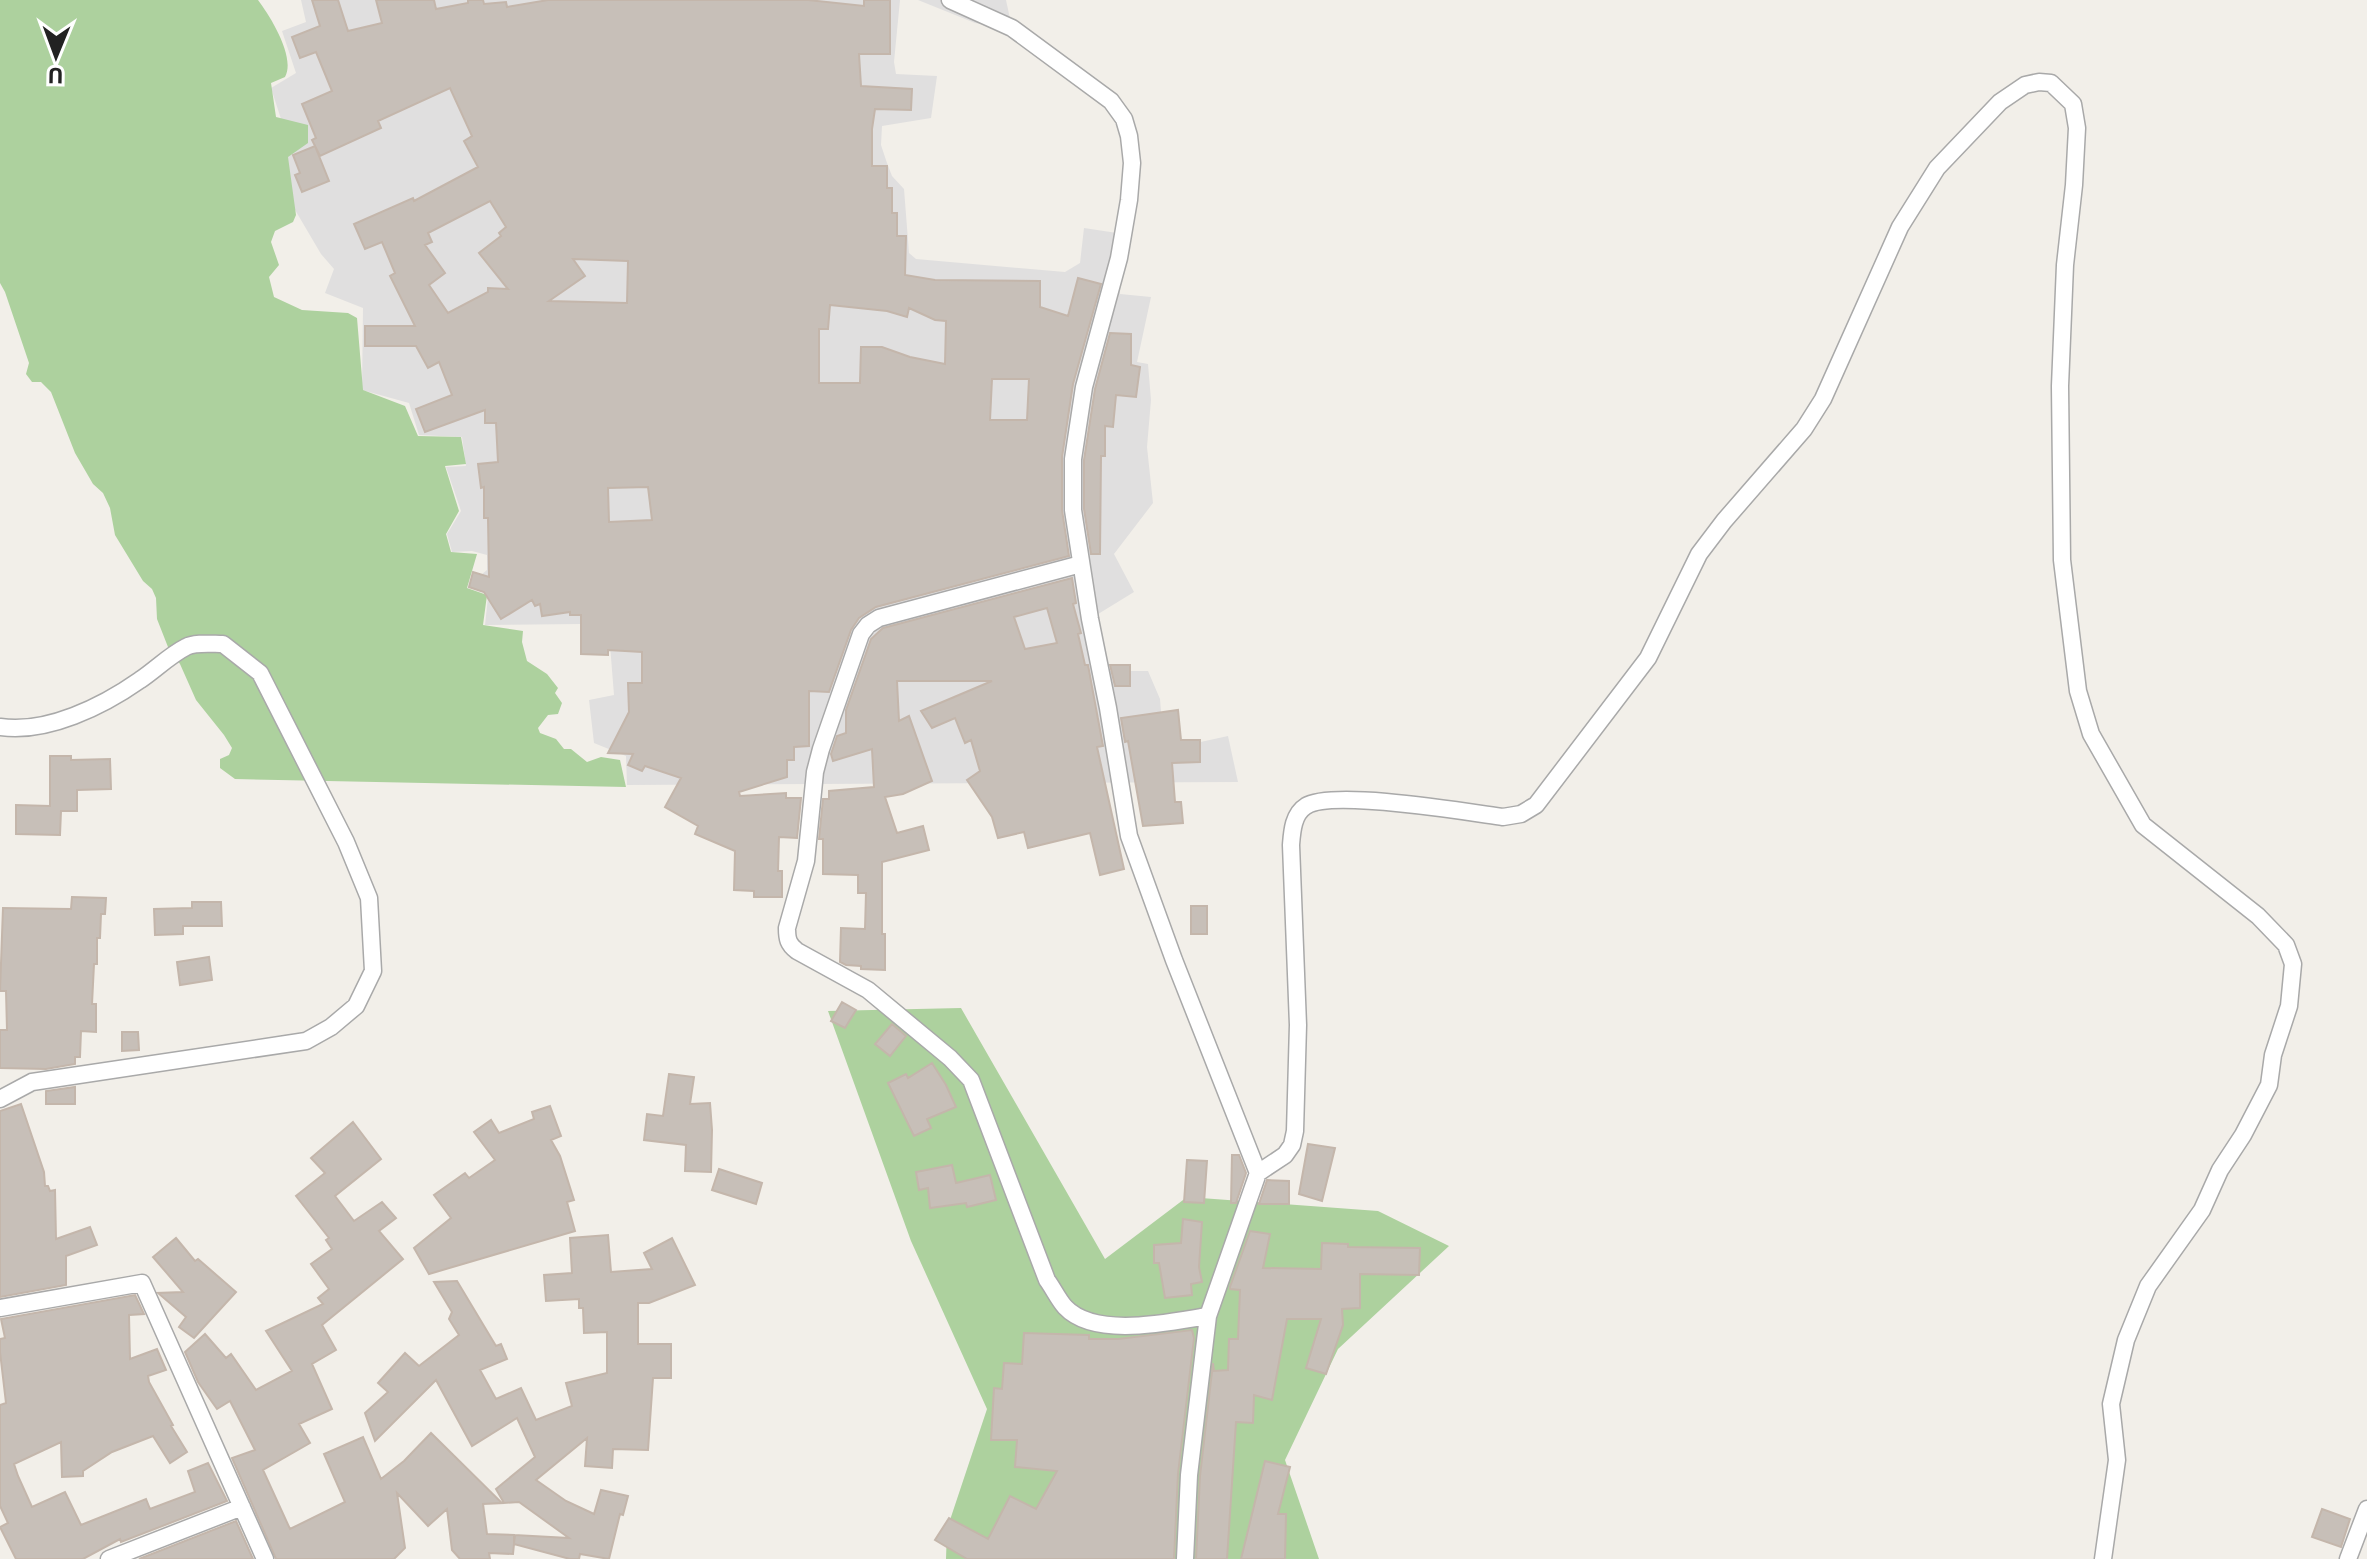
<svg xmlns="http://www.w3.org/2000/svg" width="2367" height="1559" font-family="'Exo 2',sans-serif">
  <style>
    .residential { fill: #e0dfdf }
    .forest { fill: #add19e }
    .building { fill: #c7bfb8; stroke: #c4b6ab; stroke-width: 2; fill-rule: evenodd }
    .lines { fill: none; stroke-linecap: round; stroke-linejoin: round }
    .minor-casing { stroke: #a9a9a9; stroke-width: 19 }
    .minor { stroke: #fff; stroke-width: 16 }
  </style>
  <rect width="100%" height="100%" fill="#f2efe9"/>
  <!-- residential -->
  <path class="residential" d="M301 0H900L894 62 896 74 937 76 931 118 882 126 881 145 887 163 892 176 904 189 909 253 916 259 1065 272 1080 263 1084 228 1117 233 1120 294 1151 297 1137 362 1148 364 1151 400 1147 447 1153 503 1114 554 1134 592 1090 619 1101 671H1148L1160 699 1164 750 1228 736 1238 782 627 785 626 756 594 743 589 700 614 695 610 645 581 624 485 625 489 588 472 582 487 570V555L472 551 452 552 447 534 461 511 446 467 466 466 462 437 419 435 409 403 362 390 363 308 325 293 334 269 321 254 291 203 281 119 271 88 296 73 282 31 306 22Z
    M918 0H1006L1012 28 975 23Z"/>
  <!-- forest -->
  <path class="forest" d="M0 0H258C270 16 296 57 285 77L271 83 276 117 308 125V143L288 157 296 215 293 222 275 231 271 242 279 265 269 277 274 297 302 310 348 313 357 318 363 390 405 406 418 436 461 437 466 464 445 466 459 511 446 534 451 552 477 554 467 588 487 595 483 625 523 631 522 642 527 661 547 674 558 688 555 693 562 703 558 714 548 715 538 728 540 733 556 739 564 749H571L587 762 601 757 620 760 626 787 235 779 220 768V759L229 755 232 748 224 735 196 700 180 664 168 647 157 619 156 598 152 589 143 581 115 535 110 508 103 493 93 484 75 453 51 392 41 382H32L26 374 29 363 5 292 0 283Z
    M961 1008 1105 1259 1187 1197 1378 1211 1449 1246 1338 1349 1285 1460 1319 1559H946L947 1529 987 1409 911 1241 828 1011Z"/>
  <!-- building -->
  <path class="building" d="M312 0H338L348 31 382 23 376 0H434L436 9 468 3V0H483L484 4 506 2 507 7 548 0H808L864 6V0H890V54H859L861 86 912 89 911 110 875 109 872 129V166H887V188H892V213H897V236H906L905 275 935 280 1040 281V307L1068 316 1078 278 1101 284 1073 384 1062 457V510L1069 556 876 607 859 618 851 630 829 692 809 691V746L794 747V760H787V777L739 792 740 796 786 793V798H801L797 838 779 837 778 871H782V897H754V891L734 890 735 851 695 834 698 826 665 807 681 778 645 766 642 771 628 765 633 754 608 753 629 712 628 683H642V652L608 650V655L581 654V615H570V612L542 616 540 604 535 606 532 600 501 619 484 592 469 587 473 572 489 577 488 518H484V487L481 488 478 464 498 462 496 423H485V410L425 432 416 409 452 395 439 362 428 368 416 346H365V326H415L390 276 395 273 382 242 365 249 354 224 413 198 414 201 478 167 464 141 472 136 450 88 378 121 381 128 320 156 312 140 316 138 302 104 332 91 316 52 300 58 292 37 320 26ZM490 201 506 227 499 233 501 236 479 253 508 289 488 288V292L448 313 429 285 445 273 425 245 432 242 428 233ZM573 259 628 261 627 303 549 301 585 276ZM830 305 887 311 907 317 909 308 935 320 946 321 945 364 910 357 882 347H861L860 383H819V329H828ZM992 379H1029L1027 420H990ZM648 487 652 520 609 522 608 488Z
    M315 146 329 181 302 192 295 175 300 173 293 155Z
    M1110 333 1131 334V365L1140 367 1136 397 1116 395 1113 427 1105 426V456H1101L1100 554H1091L1084 509V460L1095 389Z
    M1072 578 1076 603 1073 604 1081 633 1078 634 1085 665H1088L1103 746 1097 747 1124 869 1100 875 1090 833 1028 848 1024 832 998 838 992 817 967 780 980 771 971 740 965 743 955 718 932 728 921 711 992 681H897L899 721 909 716 932 781 903 794 885 797 897 833 923 826 929 850 882 862V934H885V970L861 969V966L846 965 840 962 841 928 865 929 866 893H858V875L823 874V839H819L823 799H829V791L874 787 872 749 833 761 831 754 837 736 846 733V710L871 639 883 628ZM1047 608 1057 643 1025 649 1014 617Z
    M1110 665H1130V686H1115Z
    M1178 710 1181 740H1200V762L1172 763 1175 802H1181L1183 823 1143 826 1128 741 1125 742 1121 718Z
    M50 756H71V760L110 759 111 789 77 790V811H61L60 835 16 834V805L50 806Z
    M72 897 106 898 105 914H101L100 938H97V964H94L92 1004H96V1032L81 1031 80 1057H75V1064L46 1069 0 1068V1030H7L6 991H0L3 908 71 909Z
    M192 902H221L222 926H183V934L155 935 154 909 192 908Z
    M1191 906H1207V934H1191Z
    M209 957 212 980 180 985 177 962Z
    M842 1002 856 1010 845 1028 831 1021Z
    M892 1024 906 1036 890 1056 875 1044Z
    M122 1032H138L139 1050 122 1051Z
    M932 1063 946 1085 956 1107 927 1119 931 1128 914 1136 888 1083 906 1074 908 1078Z
    M669 1074 694 1077 690 1104 710 1103 712 1130 711 1172 685 1171 686 1145 644 1140 647 1114 663 1116Z
    M75 1087V1104H46V1091Z
    M21 1104 44 1172 45 1186H48L50 1191 55 1190 56 1239 90 1227 97 1245 66 1256V1285L0 1297V1111Z
    M550 1106 561 1136 551 1140 560 1156 574 1200 567 1202 575 1231 429 1274 414 1248 451 1218 434 1195 465 1173 469 1178 495 1160 474 1132 491 1120 499 1133 534 1119 532 1112Z
    M353 1122 381 1159 335 1196 354 1221 382 1202 396 1218 379 1231 403 1259 322 1325 336 1350 312 1364 332 1409 299 1424 310 1443 263 1470 290 1529 345 1502 324 1454 363 1437 381 1479 404 1461 431 1433 502 1503 483 1504 487 1534 514 1535V1543L515 1535 569 1538 519 1502 504 1503 496 1489 535 1457 517 1418 472 1446 436 1380 375 1441 365 1413 388 1392 378 1383 405 1353 419 1366 459 1335 449 1319 452 1312 434 1282 457 1281 496 1346 501 1344 507 1359 480 1370 496 1399 521 1388 536 1420 572 1406 566 1383 607 1373V1332L584 1333 583 1308H579V1299L546 1301 544 1275 572 1273 570 1238 608 1235 611 1272 652 1269 644 1253 672 1238 695 1285 649 1303H638V1344H671V1378H653L648 1450 613 1449 612 1468 585 1466 587 1438 536 1480 566 1501 594 1514 601 1490 628 1496 623 1515 620 1514 609 1559 580 1554 579 1559H570L514 1544 513 1554 489 1553 490 1559H460L452 1550 447 1509 428 1526 397 1493 405 1548 394 1559H276L232 1458 255 1450 230 1401 217 1409 198 1382 185 1352 205 1334 226 1358 231 1354 256 1390 292 1371 266 1331 323 1304 318 1298 329 1289 311 1264 332 1249 326 1240 329 1238 296 1196 325 1173 311 1158Z
    M1308 1144 1335 1148 1322 1201 1299 1194Z
    M1232 1155H1239L1246 1173 1236 1203H1231Z
    M1187 1160 1207 1161 1204 1203 1184 1202Z
    M952 1165 956 1183 990 1175 996 1200 967 1207 966 1203 930 1208 928 1188 919 1190 916 1172Z
    M719 1169 762 1183 756 1204 712 1190Z
    M1267 1180 1289 1181V1204H1259Z
    M1183 1219 1202 1222 1199 1267 1202 1282 1191 1284 1192 1295 1165 1298 1159 1263H1154V1245L1181 1243Z
    M1250 1231 1270 1234 1263 1268 1321 1269 1322 1243 1348 1244V1247L1420 1248 1419 1275 1360 1274V1308L1342 1309 1343 1325 1326 1374 1306 1368 1321 1319H1287L1272 1400 1254 1395 1253 1423 1236 1422 1227 1559H1196L1200 1476 1213 1363 1214 1371 1228 1370 1229 1339H1238L1240 1290 1230 1289V1287Z
    M176 1238 195 1261 198 1259 236 1292 194 1338 179 1327 186 1317 158 1293 183 1292 153 1257Z
    M135 1295 144 1314 129 1315 130 1359 157 1349 166 1370 148 1376 149 1382 173 1425 171 1426 187 1452 170 1463 153 1436 112 1452 83 1471V1476L62 1477 61 1442 14 1464 18 1476 32 1507 65 1492 81 1525 146 1499 150 1509 195 1492 188 1471 208 1463 227 1501 121 1542 120 1539 83 1559H16L0 1527 8 1523 0 1506V1405L6 1403 0 1352V1339L5 1338 1 1319Z
    M1192 1330 1194 1338 1178 1474 1174 1559H967L935 1540 949 1518 988 1539 1010 1496 1036 1509 1057 1471 1015 1467 1017 1440H991L994 1388 1002 1389 1004 1363 1022 1364 1024 1333 1089 1335V1339H1118Z
    M1265 1461 1290 1467 1278 1514H1286L1285 1559H1241Z
    M2322 1509 2350 1519 2341 1547 2312 1537Z
    M236 1521 253 1559H139Z"/>
  <g class="lines">
    <defs>
      <path id="minor" d="M950 0 1012 28 1111 101 1124 119 1129 136 1132 163 1129 200 1119 258 1084 387 1073 459V510L1090 619 1108 708 1129 836 1174 960 1258 1173
        M1081 564 879 618 868 625 861 634 821 749 815 772 806 861 787 928C787 939 788 944 797 951L868 990 950 1058 971 1080 1047 1280C1053 1288 1058 1299 1065 1307 1095 1339 1170 1322 1208 1316
        M0 727C47 734 103 706 140 680 155 670 170 655 186 647 195 642 212 644 223 644L260 673 346 842 369 898 373 971 356 1006 331 1027 306 1041 32 1082 0 1099
        M0 1308 142 1283 265 1559
        M109 1559 242 1507
        M1185 1559 1189 1475 1208 1316 1258 1173 1285 1155 1292 1145 1295 1131 1298 1025 1291 845C1292 832 1293 814 1306 806 1332 789 1467 812 1503 817L1521 814 1536 805 1648 658 1699 554 1724 521 1804 429 1823 399 1900 227 1937 168 2000 102 2025 85 2039 82 2051 83 2073 104 2077 128 2074 185 2065 265 2060 386 2062 560 2078 691 2091 734 2143 825 2258 916 2286 945 2293 964 2289 1006 2273 1055 2269 1085 2243 1135 2220 1170 2202 1210 2148 1286 2126 1340 2111 1404 2117 1460 2103 1559
        M2348 1559 2367 1509"/>
    </defs>
    <!-- minor casing -->
    <use href="#minor" class="minor-casing"/>
    <!-- minor -->
    <use href="#minor" class="minor"/>
  </g>
  <!-- north arrow -->
  <g transform="translate(56 56) rotate(181)" stroke="#ffffff" stroke-width="6" paint-order="stroke">
  <path d="M0-6L14 30L0 20L-14 30Z" fill="#222222"/>
  <text y="-12" font-size="22" font-weight="bold" text-anchor="middle" fill="#222222">U</text>
  </g>
</svg>
